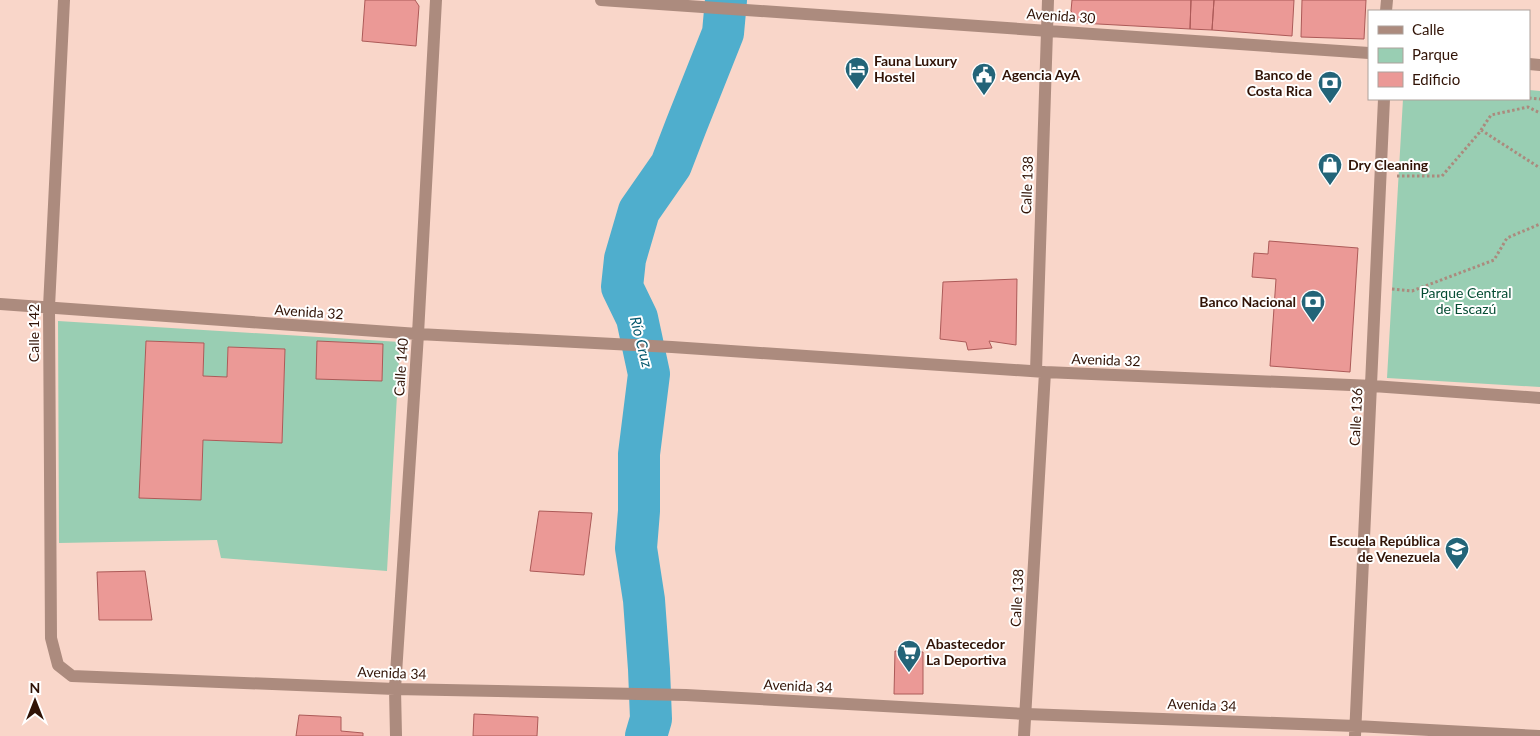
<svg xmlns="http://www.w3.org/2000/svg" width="1540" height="736" font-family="Lato,sans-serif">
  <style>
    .green { fill: #99ceb3; fill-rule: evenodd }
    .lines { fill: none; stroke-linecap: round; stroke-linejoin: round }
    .river { stroke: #4faecd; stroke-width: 42 }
    .building { fill: #eb9996; stroke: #ac5a58 }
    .path { stroke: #ab8a7d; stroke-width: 3; stroke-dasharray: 2.5 2.5; stroke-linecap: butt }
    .street { stroke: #ac8b7e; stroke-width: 12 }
    .labels { text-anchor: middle; stroke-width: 4; stroke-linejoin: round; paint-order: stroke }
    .street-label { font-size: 14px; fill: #311306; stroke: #fff }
    .poi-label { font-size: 14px; font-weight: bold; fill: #311306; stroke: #fff; text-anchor: start }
    .park-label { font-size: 14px; fill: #054c33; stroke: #fff }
    .water-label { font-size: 15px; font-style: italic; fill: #05586e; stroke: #fff }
  </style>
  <rect width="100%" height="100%" fill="#f9d6c9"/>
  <!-- green -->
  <path class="green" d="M1529 90 1540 91V387L1387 378 1403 99H1529Z
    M58 321 400 342 387 571 221 558 217 540 59 543ZM146 341 204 343 203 376 227 377 228 347 285 349 282 443 203 440 201 500 140 498Z"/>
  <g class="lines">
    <!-- river -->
    <path class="river" d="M646 736 651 719 649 669 644 600 636 548 639 511V454L649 374 637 318 622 287 625 259 639 211 671 165 686 126 723 33 726 0"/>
  </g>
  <!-- building -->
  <path class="building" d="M365 0H415L419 6 416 46 362 41Z
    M1072 0H1191L1190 29 1080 23 1071 11Z
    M1191 0H1214L1212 30 1190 29Z
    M1214 0H1294L1292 36 1212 30Z
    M1302 0H1366L1364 39 1301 37Z
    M1269 241 1358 248 1350 372 1270 366 1276 279 1252 277 1254 253 1268 254Z
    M1017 279 1016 345 989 341 992 348 968 350 966 342 940 339 943 282Z
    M146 341 204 343 203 376 227 377 228 347 285 349 282 443 203 440 201 500 139 498Z
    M317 341 383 344 382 381 316 379Z
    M539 511 592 513 584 575 530 571Z
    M145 571 152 620H99L97 572Z
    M895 651 923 652V694H894Z
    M474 714 538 717 537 736H473Z
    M299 715 341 717V731L363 733V736H296Z"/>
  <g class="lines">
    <!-- path -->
    <path class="path" d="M1529 98 1540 99
      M1481 130 1540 168
      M1397 176H1442L1479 133 1491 115 1528 107 1540 113
      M1392 289 1412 291 1494 260 1507 238 1540 224"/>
    <!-- street -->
    <path class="street" d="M64 0 49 307 51 638 58 665 72 676 395 689 686 695 1026 714 1356 726 1539 736
      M601 0 1369 53
      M1386 11 1387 0
      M1529 64 1540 65
      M0 304 418 334 672 347 1045 372 1373 386 1540 398
      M1036 371 1048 0
      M396 736 395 689 418 334 436 0
      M1024 736 1045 372
      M1355 736 1384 99"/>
  </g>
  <!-- icons -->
  <defs>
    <symbol id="hotel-pin" viewBox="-11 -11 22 30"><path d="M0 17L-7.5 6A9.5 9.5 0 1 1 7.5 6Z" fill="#236478" stroke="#fff"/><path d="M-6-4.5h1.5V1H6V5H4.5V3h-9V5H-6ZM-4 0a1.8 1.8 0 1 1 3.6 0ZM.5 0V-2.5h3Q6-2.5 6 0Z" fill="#fff"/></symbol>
    <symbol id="civic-pin" viewBox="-11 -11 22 30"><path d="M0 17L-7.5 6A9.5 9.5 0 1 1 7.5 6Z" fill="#236478" stroke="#fff"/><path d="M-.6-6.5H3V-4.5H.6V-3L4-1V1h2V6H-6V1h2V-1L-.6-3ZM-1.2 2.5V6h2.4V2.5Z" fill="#fff"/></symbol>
    <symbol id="bank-pin" viewBox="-11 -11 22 30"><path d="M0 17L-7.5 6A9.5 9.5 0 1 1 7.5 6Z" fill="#236478" stroke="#fff"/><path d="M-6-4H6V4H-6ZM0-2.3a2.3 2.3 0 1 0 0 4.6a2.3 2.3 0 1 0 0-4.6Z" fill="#fff"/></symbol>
    <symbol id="shop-pin" viewBox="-11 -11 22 30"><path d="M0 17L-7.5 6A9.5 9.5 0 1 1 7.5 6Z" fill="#236478" stroke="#fff"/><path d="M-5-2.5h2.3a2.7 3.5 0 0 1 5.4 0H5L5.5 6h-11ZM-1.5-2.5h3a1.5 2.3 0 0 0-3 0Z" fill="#fff"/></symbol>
    <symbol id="school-pin" viewBox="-11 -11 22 30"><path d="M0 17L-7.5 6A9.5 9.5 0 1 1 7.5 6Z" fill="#236478" stroke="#fff"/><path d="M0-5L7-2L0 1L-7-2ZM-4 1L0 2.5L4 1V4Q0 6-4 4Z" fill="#fff"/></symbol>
    <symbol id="supermarket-pin" viewBox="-11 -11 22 30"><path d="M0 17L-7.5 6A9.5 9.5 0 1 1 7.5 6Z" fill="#236478" stroke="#fff"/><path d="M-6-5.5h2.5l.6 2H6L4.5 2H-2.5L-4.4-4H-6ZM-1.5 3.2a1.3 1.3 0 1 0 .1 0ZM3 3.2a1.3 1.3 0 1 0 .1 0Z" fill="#fff"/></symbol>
  </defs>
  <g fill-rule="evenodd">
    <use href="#hotel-pin" x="843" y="55" width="28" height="38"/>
    <use href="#civic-pin" x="970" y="61" width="28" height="38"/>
    <use href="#bank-pin" x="1316" y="69" width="28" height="38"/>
    <use href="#shop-pin" x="1316" y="151" width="28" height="38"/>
    <use href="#bank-pin" x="1299" y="288" width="28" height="38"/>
    <use href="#school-pin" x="1443" y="535" width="28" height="38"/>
    <use href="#supermarket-pin" x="895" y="638" width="28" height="38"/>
  </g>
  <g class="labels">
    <!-- street labels -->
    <g class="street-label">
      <text transform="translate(1061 16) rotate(4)" y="5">Avenida 30</text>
      <text transform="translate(1027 185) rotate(-88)" y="5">Calle 138</text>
      <text transform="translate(309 312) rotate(4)" y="5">Avenida 32</text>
      <text transform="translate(34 333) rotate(-90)" y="5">Calle 142</text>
      <text transform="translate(1106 360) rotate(2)" y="5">Avenida 32</text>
      <text transform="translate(401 367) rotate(-86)" y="5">Calle 140</text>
      <text transform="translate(1356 417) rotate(-87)" y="5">Calle 136</text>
      <text transform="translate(1017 598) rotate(-87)" y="5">Calle 138</text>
      <text transform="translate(392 673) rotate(2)" y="5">Avenida 34</text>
      <text transform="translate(798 686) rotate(3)" y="5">Avenida 34</text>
      <text transform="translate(1202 705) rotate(2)" y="5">Avenida 34</text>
    </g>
    <!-- poi labels -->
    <g class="poi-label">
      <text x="874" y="66">Fauna Luxury<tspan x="874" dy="16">Hostel</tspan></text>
      <text x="1002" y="80">Agencia AyA</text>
      <text x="1312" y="80" text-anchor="end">Banco de<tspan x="1312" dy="16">Costa Rica</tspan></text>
      <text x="1348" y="170">Dry Cleaning</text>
      <text x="1296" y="307" text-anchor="end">Banco Nacional</text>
      <text x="1440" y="546" text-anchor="end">Escuela República<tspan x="1440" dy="16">de Venezuela</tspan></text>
      <text x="926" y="649">Abastecedor<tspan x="926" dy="16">La Deportiva</tspan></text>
    </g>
    <!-- park labels -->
    <g class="park-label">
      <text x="1466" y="298">Parque Central<tspan x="1466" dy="16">de Escazú</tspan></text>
    </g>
    <!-- water labels -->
    <g class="water-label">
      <text transform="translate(641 342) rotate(76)" y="5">Río Cruz</text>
    </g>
  </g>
  <!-- legend -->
  <rect x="1368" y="10" width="162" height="90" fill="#ffffff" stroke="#ada19b"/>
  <rect x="1378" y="26" width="25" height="8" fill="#ac8b7e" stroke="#ada19b"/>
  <text x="1412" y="35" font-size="15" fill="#311306">Calle</text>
  <rect x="1378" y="48" width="25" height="15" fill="#99ceb3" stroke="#ada19b"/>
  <text x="1412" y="60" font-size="15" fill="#311306">Parque</text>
  <rect x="1378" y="72" width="25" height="15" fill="#eb9996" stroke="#ada19b"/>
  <text x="1412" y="85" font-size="15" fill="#311306">Edificio</text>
  <!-- north arrow -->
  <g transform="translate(35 701)" stroke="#ffffff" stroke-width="4" paint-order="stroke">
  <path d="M0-4L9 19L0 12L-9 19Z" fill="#311306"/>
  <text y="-8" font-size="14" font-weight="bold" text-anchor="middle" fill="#311306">N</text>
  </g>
</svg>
